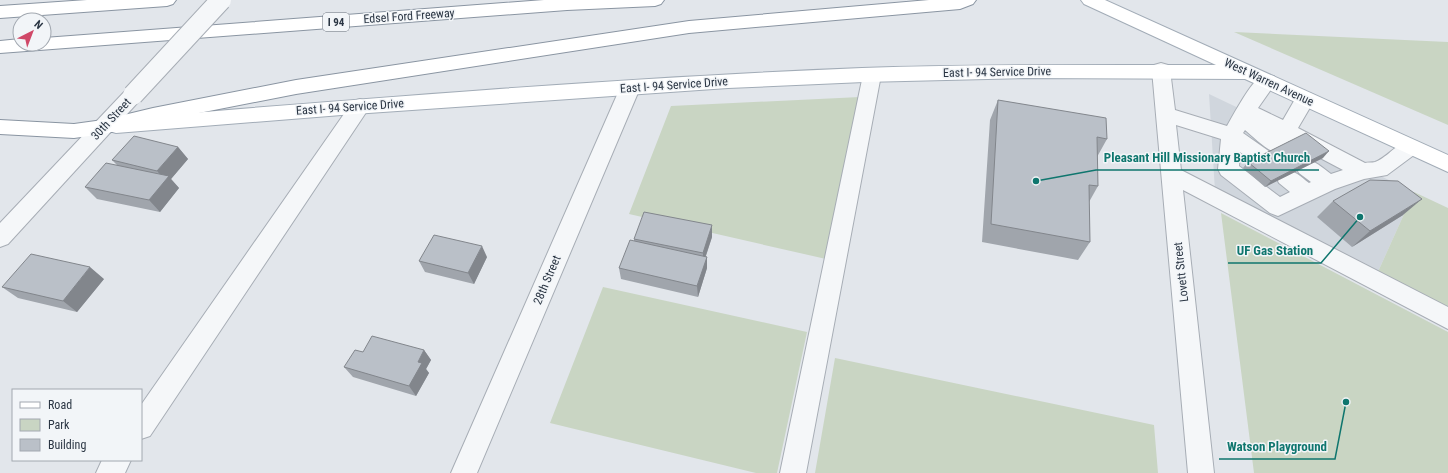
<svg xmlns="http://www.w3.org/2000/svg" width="1448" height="473" font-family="'Roboto Condensed',sans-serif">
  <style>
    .built { fill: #d0d6dd }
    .green { fill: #c9d5c3 }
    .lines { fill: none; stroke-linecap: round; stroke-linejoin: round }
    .minor-casing { stroke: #a7adb5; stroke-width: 2 }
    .major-casing { stroke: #a2acb7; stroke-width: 2 }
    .highway-casing { stroke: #8a95a2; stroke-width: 2 }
    .minor { fill: #f5f7f9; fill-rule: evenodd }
    .major { fill: #fff; fill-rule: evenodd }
    .highway { fill: #fff; fill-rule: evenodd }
    .minor-bridge-casing { stroke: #a7adb5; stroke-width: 22; stroke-linecap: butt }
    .minor-bridge { stroke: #f5f7f9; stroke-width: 20 }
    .wall { fill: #a0a5ac }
    .shaded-wall { fill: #82868c }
    .building { fill: #bac0c8; stroke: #82868c }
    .labels { text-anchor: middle; stroke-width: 3; stroke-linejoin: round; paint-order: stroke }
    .shield { fill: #f2f5f8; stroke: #666f79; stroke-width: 1 }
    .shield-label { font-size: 11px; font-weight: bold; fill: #2a3543 }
    .street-label { font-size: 12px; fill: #2a3543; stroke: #f2f5f8 }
    .leader { fill: none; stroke: #0f766e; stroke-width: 1.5 }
    .callout-dot { fill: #0f766e; stroke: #f2f5f8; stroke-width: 1.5 }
    .callout-label { font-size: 13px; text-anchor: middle; font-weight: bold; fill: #0f766e; stroke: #f2f5f8; stroke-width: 3; stroke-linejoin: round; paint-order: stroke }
  </style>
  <rect width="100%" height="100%" fill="#e2e6eb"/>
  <!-- built -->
  <path class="built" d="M1209 94 1414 192 1377 274 1215 191Z"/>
  <!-- green -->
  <path class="green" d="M1234 32 1448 42V125Z
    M860 97 826 259 629 214 671 106Z
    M1414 192 1448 208V311L1377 274Z
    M1221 213 1448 332V473H1254Z
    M603 287 807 332 777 473H756L550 423Z
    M835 358 1154 425 1158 473H815Z"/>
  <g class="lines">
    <defs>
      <path id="minor" d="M1161 63 1168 65 1170 70 1175 110 1227 126C1233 115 1252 81 1261 76 1266 74 1269 75 1274 76L1277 81 1258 108 1283 120 1298 94 1305 92 1312 94 1315 99 1298 128 1365 163C1368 162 1372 163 1375 162 1391 156 1400 136 1418 142L1421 147 1418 152 1387 175 1364 179 1335 189 1278 216 1270 213 1221 175 1218 169 1221 139 1176 125 1181 170 1448 307V329L1183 190 1214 473H1188L1152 70 1154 65ZM1245 130C1257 140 1274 159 1290 153L1293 148 1288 141 1343 170 1331 174C1320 166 1312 157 1299 161L1296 167 1299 173 1311 182 1309 183C1299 175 1291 167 1279 171L1276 177 1279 183 1290 192 1280 197 1239 166 1240 152C1250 159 1257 168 1270 164L1273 158 1270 152 1243 133Z
        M872 68 879 70 881 75 806 473H780L863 75 865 70Z
        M630 81 637 83 640 88 477 473H451L620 88 623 83Z
        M133 88 140 90 143 95 140 100 8 244 0 247V223L126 90Z
        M360 99 367 101 370 106 367 111 150 436 141 439V405L353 101Z
        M102 460H131L125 473H96Z"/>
      <path id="major" d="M1081 0H1105L1448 155V172L1245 79 1023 78 864 82 728 88 354 114 116 133 109 131 106 126 109 121 116 119C364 99 613 78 862 68 980 64 1098 65 1216 65L1084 4Z"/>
      <path id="highway" d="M87 0H176L173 4 167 6 0 18V6Z
        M544 0H664L661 4 655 6 567 10 0 53V41L20 39V44H44V38Z
        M929 0H976L973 4 960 9 689 33 296 94 153 122 103 134 74 138 0 134V120L74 124 103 120 153 108 296 80 689 21Z"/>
    </defs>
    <!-- minor casing -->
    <use href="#minor" class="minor-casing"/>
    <!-- major casing -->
    <use href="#major" class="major-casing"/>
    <!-- highway casing -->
    <use href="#highway" class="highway-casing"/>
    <!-- minor -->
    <use href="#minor" class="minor"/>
    <!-- major -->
    <use href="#major" class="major"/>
    <!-- highway -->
    <use href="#highway" class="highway"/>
    <defs>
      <path id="minor-bridge" d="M133 95 221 0"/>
    </defs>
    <!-- minor-bridge casing -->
    <use href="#minor-bridge" class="minor-bridge-casing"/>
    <!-- minor-bridge -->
    <use href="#minor-bridge" class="minor-bridge"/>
  </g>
  <!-- wall -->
  <path class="wall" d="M998 100 1107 139 1097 157 1098 186 1089 202 1090 242 1078 260 982 242 990 120Z
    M178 147 188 159 171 179 179 188 160 212 97 199 85 187 117 165 112 160Z
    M1323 158 1265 187 1243 168 1248 162Z
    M1333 201 1403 215 1352 247 1317 217Z
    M712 225V237L706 256 707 257V268L698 297 621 279 619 268 634 241V239Z
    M487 257 474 284 425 272 419 261Z
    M104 279 77 312 18 298 2 287Z
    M424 350 431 360 426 369 429 373 416 396 353 377 344 367 363 352Z"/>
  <!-- shaded-wall -->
  <path class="shaded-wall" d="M178 147 188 159 171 179 179 188 160 212 149 200 165 180 157 171Z
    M1329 151 1323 158 1265 187 1271 181Z
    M1422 199 1403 215 1352 247 1370 231Z
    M712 225V237L703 264V253Z
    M482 246 487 257 474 284 468 273Z
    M707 257V268L698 297 697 286Z
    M90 267 104 279 77 312 63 301Z
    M424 350 431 360 426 369 429 373 416 396 409 386 418 362Z"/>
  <!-- building -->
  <path class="building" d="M998 100 1106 118 1107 139 1097 137 1098 186 1089 185 1090 242 991 224Z
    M1306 133 1329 151 1271 181 1248 162Z
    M134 136 178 147 157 171 112 160Z
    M106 163 169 176 149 200 85 187Z
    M1370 180 1398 181 1422 199 1370 231 1333 201Z
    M644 212 712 225 703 253 634 239Z
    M434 235 482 246 468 273 419 261Z
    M630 240 707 257 697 286 619 268Z
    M31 254 90 267 63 301 2 287Z
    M372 336 424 350 418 362 422 363 409 386 344 367 355 350 363 352Z"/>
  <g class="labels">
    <!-- shield labels -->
    <rect class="shield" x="323" y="13" width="26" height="18" rx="3"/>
    <g class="shield-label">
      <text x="336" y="26">I 94</text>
    </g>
    <!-- street labels -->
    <g class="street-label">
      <text transform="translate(409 16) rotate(-4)" y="4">Edsel Ford Freeway</text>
      <text transform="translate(997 72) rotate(-1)" y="4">East I- 94 Service Drive</text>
      <text transform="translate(1269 82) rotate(25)" y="4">West Warren Avenue</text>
      <text transform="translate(674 85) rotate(-4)" y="4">East I- 94 Service Drive</text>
      <text transform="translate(350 107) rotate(-4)" y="4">East I- 94 Service Drive</text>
      <text transform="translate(111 119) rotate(-47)" y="4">30th Street</text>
      <text transform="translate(1181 272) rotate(-96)" y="4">Lovett Street</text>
      <text transform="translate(547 280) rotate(-67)" y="4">28th Street</text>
    </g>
  </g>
  <!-- callouts -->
  <path class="leader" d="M1036 181L1096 170H1319M1360 217L1321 263H1228M1346 402L1335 459H1219"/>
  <g class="callout-dot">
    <circle cx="1036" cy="181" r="4"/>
    <circle cx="1360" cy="217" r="4"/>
    <circle cx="1346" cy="402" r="4"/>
  </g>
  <g class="callout-label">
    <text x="1207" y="162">Pleasant Hill Missionary Baptist Church</text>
    <text x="1275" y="255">UF Gas Station</text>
    <text x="1277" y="451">Watson Playground</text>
  </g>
  <!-- legend -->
  <rect x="12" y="389" width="130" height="72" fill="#f2f5f8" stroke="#a2a8b0"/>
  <rect x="20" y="402" width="20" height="6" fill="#ffffff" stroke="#a2a8b0"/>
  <text x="48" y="409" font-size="12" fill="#2a3543">Road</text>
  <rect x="20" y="419" width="20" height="12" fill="#c9d5c3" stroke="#a2a8b0"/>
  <text x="48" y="429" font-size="12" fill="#2a3543">Park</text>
  <rect x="20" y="439" width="20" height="12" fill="#bac0c8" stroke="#a2a8b0"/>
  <text x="48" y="449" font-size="12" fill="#2a3543">Building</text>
  <!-- north arrow -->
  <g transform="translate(32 32) rotate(42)"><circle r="19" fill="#f2f5f8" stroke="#a2a8b0"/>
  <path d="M0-3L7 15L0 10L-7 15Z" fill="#d04868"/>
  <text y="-6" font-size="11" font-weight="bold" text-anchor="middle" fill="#2a3543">N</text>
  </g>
</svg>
